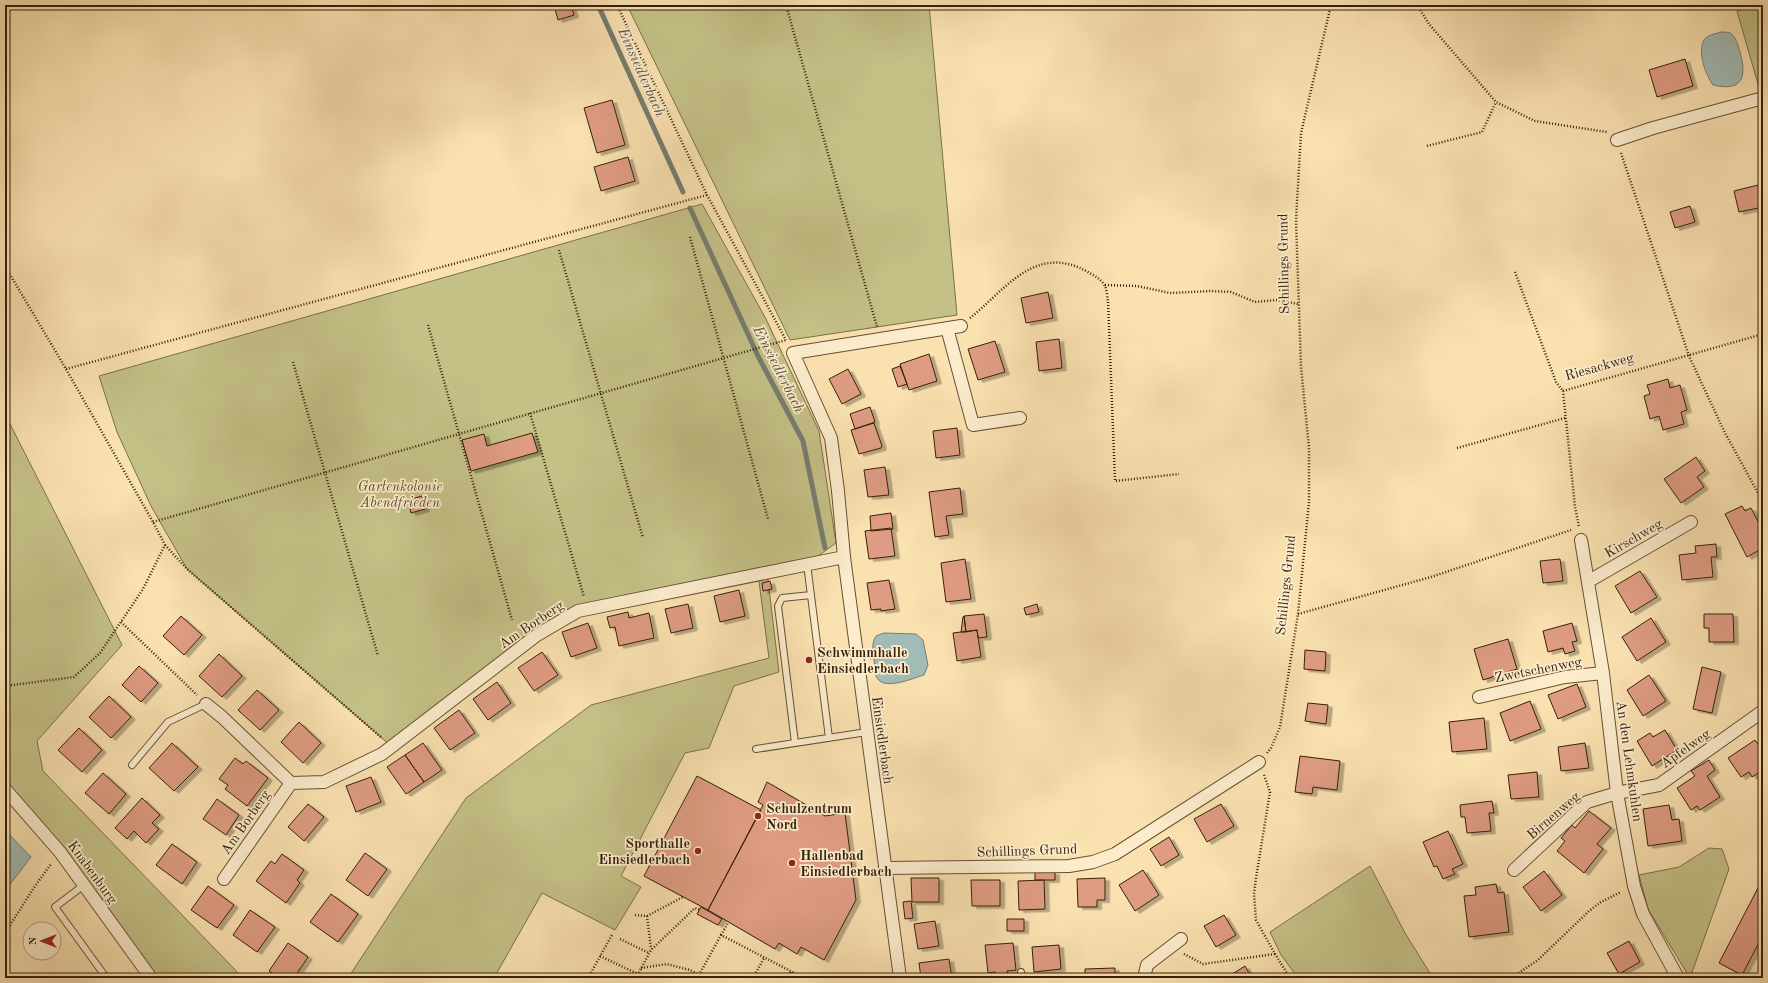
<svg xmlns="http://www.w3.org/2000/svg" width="1768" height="983" font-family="'Old Standard TT',serif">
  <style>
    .green { fill: #c4c187; stroke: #7c7048 }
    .water { fill: #a2bbb6; stroke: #767d71 }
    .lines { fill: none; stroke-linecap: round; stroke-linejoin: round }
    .stream { stroke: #767d71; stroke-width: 5 }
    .building { fill: #df9c83; stroke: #35200a; filter: url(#shadow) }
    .service-casing { stroke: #665034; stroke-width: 8 }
    .minor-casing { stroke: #665034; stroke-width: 14 }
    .path { stroke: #35200a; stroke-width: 2.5; stroke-dasharray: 1 2; stroke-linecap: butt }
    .service { stroke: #fceccc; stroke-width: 6 }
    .minor { stroke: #fceccc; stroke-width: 12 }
    .poi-dot { fill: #8f2418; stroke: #fceccc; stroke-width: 1.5 }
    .labels { text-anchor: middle; stroke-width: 3.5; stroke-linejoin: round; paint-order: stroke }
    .street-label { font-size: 14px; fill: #35200a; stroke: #fceccc }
    .park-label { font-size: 14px; font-style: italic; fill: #605030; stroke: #fceccc }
    .poi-label { font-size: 14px; font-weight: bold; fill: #35200a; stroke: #fceccc; text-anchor: start }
    .water-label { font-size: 15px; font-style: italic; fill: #564e3e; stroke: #fceccc }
  </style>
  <defs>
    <filter id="shadow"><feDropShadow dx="4.5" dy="2.5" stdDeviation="0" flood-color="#0004"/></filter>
  </defs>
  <rect width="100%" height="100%" fill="#fae1b0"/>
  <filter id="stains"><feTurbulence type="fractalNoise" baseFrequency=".005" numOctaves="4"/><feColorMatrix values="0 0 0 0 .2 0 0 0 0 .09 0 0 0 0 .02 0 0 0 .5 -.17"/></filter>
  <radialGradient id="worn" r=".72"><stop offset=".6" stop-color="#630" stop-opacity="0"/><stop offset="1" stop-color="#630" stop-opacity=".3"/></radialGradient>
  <!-- green -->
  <path class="green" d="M627 5H929L957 315 790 340Z
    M1759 5H1763L1762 98 1737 11Z
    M702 204 766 319 819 431 836 543 807 564 767 572 779 672 734 686 709 748 685 753 621 876 641 887 615 930 542 893 494 978H348L466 798 591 705 769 658 758 574 578 611 391 746 187 569 151 506 117 432 99 376Z
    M5 414 122 645 37 741 43 771 243 978H151L5 789Z
    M1709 848 1722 849 1729 869 1690 978 1648 909 1639 875 1679 867Z
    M1370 866 1405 933 1433 978H1298L1281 955 1270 932Z"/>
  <!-- water -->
  <path class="water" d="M1721 32C1723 32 1728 32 1730 33 1736 36 1738 46 1740 52 1747 77 1743 92 1713 85 1706 75 1697 53 1704 40 1707 35 1715 34 1721 32Z
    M884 633 916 634 923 640 928 665 924 675C913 678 885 691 877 678 874 674 875 665 874 660 873 651 871 644 876 636Z
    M5 830 31 857 5 891Z"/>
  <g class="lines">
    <!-- stream -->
    <path class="stream" d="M598 5 683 192
      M690 208 758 356 803 441 825 548"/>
  </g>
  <!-- building -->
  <path class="building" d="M554 5H571L574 15 558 20Z
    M1685 59 1693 86 1657 97 1649 70Z
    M612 100 625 145 597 153 584 108Z
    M628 157 635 181 601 191 594 167Z
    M1758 185 1763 207 1739 212 1734 191Z
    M1690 206 1695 222 1675 228 1670 212Z
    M1048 292 1053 318 1026 323 1021 298Z
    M1059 339 1062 368 1039 371 1036 342Z
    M995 341 1005 372 978 380 968 349Z
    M929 354 937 381 909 390 900 364Z
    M900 366 907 384 898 387 892 369Z
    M848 369 861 394 842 404 829 379Z
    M1668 379 1670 388 1680 385 1687 410 1681 412 1684 424 1663 430 1659 416 1650 419 1644 396 1650 394 1647 385Z
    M870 407 875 422 855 429 850 414Z
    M874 423 882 446 881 448 859 454 851 430Z
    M957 428 960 455 936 458 933 431Z
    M532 433 538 452 471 471 462 440 484 434 487 446Z
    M1696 457 1705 471 1697 477 1704 487 1681 503 1664 479Z
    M885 467 889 495 868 497 864 470Z
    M960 488 963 514 946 516 949 535 935 537 929 492Z
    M422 496 425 509 411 513 408 500Z
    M1742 506 1745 511 1751 508 1763 531V535L1760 537 1763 543V548L1747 557 1725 514Z
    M891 513 893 529 871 531 870 516Z
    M891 528 895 556 869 559 865 531Z
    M1716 544 1717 557H1711L1713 577 1682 580 1679 555 1696 553 1695 546Z
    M965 559 971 599 946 602 941 563Z
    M1560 559 1563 581 1543 583 1540 561Z
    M1640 571 1657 597 1631 613 1615 586Z
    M889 580 895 609 881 611V609L871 610 867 583Z
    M770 581 772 589 763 591 762 583Z
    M739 590 745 616 720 622 714 596Z
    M688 604 693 628 671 633 665 609Z
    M1037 604 1039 612 1026 615 1024 608Z
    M628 612 629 618 649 613 654 638 619 646 615 627 610 628 607 617Z
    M984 614 987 637 978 638 977 630 966 632 964 616Z
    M1704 614H1733L1734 642H1709V628H1704Z
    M181 616 202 635 184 655 163 636Z
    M964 616 966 632H961L963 617Z
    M1651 618 1666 642 1637 661 1622 637Z
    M588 623 597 648 571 657 562 632Z
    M1572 623 1577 641 1572 642 1575 651 1565 654 1563 648 1548 652 1543 631Z
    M977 630 981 657 957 661 953 633Z
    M1508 639 1517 669 1483 680 1474 649Z
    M1305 650 1326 652 1325 671 1304 669Z
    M542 652 558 675 534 691 518 668Z
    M219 654 242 676 222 697 199 676Z
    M139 666 158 683 141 702 122 685Z
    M1702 667 1721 672 1712 713 1693 709Z
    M1649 675 1666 701 1643 716 1627 690Z
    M497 682 511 703 488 720 473 699Z
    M1577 684 1586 707 1558 719 1548 695Z
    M257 690 279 710 260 730 238 710Z
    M109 696 131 717 111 738 89 717Z
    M1530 701 1541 729 1510 741 1500 713Z
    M1308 703 1328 705 1326 724 1305 721Z
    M459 710 475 733 450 750 434 728Z
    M1484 718 1487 749 1452 752 1449 722Z
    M299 722 321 743 303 763 281 742Z
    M79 728 102 750 82 772 58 750Z
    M1665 730 1677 750 1652 766 1637 741 1650 733 1653 737Z
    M1755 740 1763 752V765L1761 766 1763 770 1752 777 1749 772 1741 777 1728 758Z
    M172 743 198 767 174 791 149 768Z
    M423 743 442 770 424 782 405 755Z
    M1585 743 1589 768 1561 771 1558 747Z
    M405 755 424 782 406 794 387 767Z
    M1300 756 1340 761 1337 790 1313 787 1312 794 1295 792Z
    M235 758 243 764 246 761 268 778 247 806 225 789 228 785 219 779Z
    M1709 760 1715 770 1707 776 1720 797 1700 810 1697 806 1691 810 1677 788 1695 776 1691 771Z
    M1537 772 1539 797 1511 799 1508 775Z
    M103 773 126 794 109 814 85 793Z
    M697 776 761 810 708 910 644 876Z
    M371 777 381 802 356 812 346 786Z
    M767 782 825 816 845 813 856 900 824 960 801 947 797 954 779 943 775 949 708 910 763 805 758 802Z
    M142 798 160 815 152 823 159 829 146 843 134 831 127 839 115 828Z
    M217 799 239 815 226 835 203 819Z
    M1492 801 1494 813H1489L1491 831 1467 833 1465 817H1461L1460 805Z
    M308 804 324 817 304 841 288 827Z
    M1221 804 1234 826 1207 842 1194 819Z
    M1669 805 1672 820 1679 819 1682 841 1648 846 1643 809Z
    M1589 811 1611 828 1597 844 1603 849 1584 873 1557 851 1565 841 1561 838 1572 825 1575 828Z
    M1448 831 1463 864 1452 869 1455 874 1443 879 1437 866 1434 867 1423 842Z
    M1169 837 1179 855 1161 866 1150 849Z
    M172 844 197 862 182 884 156 865Z
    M365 853 387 869 368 896 346 880Z
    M282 854 304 870 297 880 300 883 286 903 256 881 271 861 275 864Z
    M1143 870 1159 895 1135 911 1119 885Z
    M1544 871 1562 895 1541 911 1523 887Z
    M1035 872H1055V880H1035Z
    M911 878H939V902H912Z
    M1105 878V900H1097V907H1078L1077 879Z
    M971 880H1000V906H972Z
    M1044 880 1045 909 1019 910 1018 881Z
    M1496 884 1498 893 1504 892 1509 932 1469 937 1464 896 1476 895 1475 887Z
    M1760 884 1763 886V935L1742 975 1719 963Z
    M208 886 234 905 217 928 191 910Z
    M331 894 358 914 338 942 310 922Z
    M911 901 913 918 905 919 903 902Z
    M701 907 722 919 718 925 697 914Z
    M250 910 275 927 257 952 233 935Z
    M1224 915 1236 935 1216 947 1204 926Z
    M1007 919H1024V931H1007Z
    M935 921 939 946 918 949 914 924Z
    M1629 941 1640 962 1619 974 1607 953Z
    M288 943 308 957 294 978H280L269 971Z
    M1013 943 1016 970 1007 971 1008 977 995 978V972L988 973 985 945Z
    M1059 945 1061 969 1034 972 1032 947Z
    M949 959 952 978H921L919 963Z
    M1245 966 1252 978H1226Z
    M1115 968V978H1085V969Z
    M790 972 801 978H787Z"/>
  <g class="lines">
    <defs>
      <path id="service" d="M807 564 829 738
        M795 743 778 606 782 598 811 595
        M756 749 867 732
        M132 765 168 722 206 704
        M84 885 55 907 105 976
        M1021 972 1022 978"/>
      <path id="minor" d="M1617 140 1653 128 1763 98
        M947 328 973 425 1020 418
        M1581 540 1603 673 1617 793 1634 886 1643 914 1678 978
        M1589 581 1691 522
        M1479 697 1565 677 1603 673
        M206 704 222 717 291 783
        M5 789 60 852 151 978
        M885 868 1069 866 1093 862 1115 854 1259 762
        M1514 870 1587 802 1617 793 1659 785 1763 711
        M224 879 291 783 324 782 382 754 537 635 578 611 844 557
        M900 978 844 557 838 491 831 438 793 353 961 326
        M1144 978 1147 965 1181 939"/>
    </defs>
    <!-- service casing -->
    <use href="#service" class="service-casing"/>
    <!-- minor casing -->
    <use href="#minor" class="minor-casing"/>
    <!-- path -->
    <path class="path" d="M617 5 707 195 786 340
      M786 5 877 327
      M1417 5 1429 24 1496 102 1535 121 1607 132
      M1427 146 1482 132 1496 102
      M1621 153 1689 356 1725 433 1763 502
      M690 237 768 519
      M559 250 643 538
      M5 266 66 369 153 522 165 545 143 589 100 653 74 677 5 686
      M1515 272 1556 382 1563 391
      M1105 285 1137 286 1170 293 1211 291 1231 292 1255 302 1277 300 1298 304
      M970 318C1003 292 1032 247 1080 268 1088 272 1101 278 1105 286 1107 290 1107 297 1108 301L1115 481 1179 474
      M428 325 512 620
      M293 362 378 656
      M66 369 707 195
      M1563 391 1763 334
      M1563 391 1575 507 1579 527
      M530 413 584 597
      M1457 448 1565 418
      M153 522 786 340
      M165 545 187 569 382 738
      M1298 614 1431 577 1571 530
      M121 622 197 695
      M870 658 889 657
      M1267 753 1271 748 1280 727 1298 614 1309 502V448L1301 367 1296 220 1301 133 1331 5
      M1264 775 1270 792 1256 878 1254 894 1256 920 1275 954 1290 978
      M635 915 647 916 651 949
      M647 916 683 897
      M5 933 35 886 51 864
      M721 935 728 923
      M620 939 649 953
      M1184 954 1203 964 1275 954
      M600 956 638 974
      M641 968 667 964 690 970 705 978
      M699 975 721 935 804 978
      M588 978 612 935
      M636 978 651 950 695 908 700 910
      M753 978 764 958
      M1511 978 1538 960 1589 911 1601 902 1621 892"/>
    <!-- service -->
    <use href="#service" class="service"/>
    <!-- minor -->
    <use href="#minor" class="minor"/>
  </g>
  <!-- markers -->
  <g class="poi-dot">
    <circle cx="809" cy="660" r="4"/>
    <circle cx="758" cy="816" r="4"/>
    <circle cx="698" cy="851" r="4"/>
    <circle cx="792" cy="863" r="4"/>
  </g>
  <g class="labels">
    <!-- street labels -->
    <g class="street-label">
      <text transform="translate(1283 264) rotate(-91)" y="5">Schillings Grund</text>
      <text transform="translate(1599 366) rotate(-16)" y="5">Riesackweg</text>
      <text transform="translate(1633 538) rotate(-30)" y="5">Kirschweg</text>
      <text transform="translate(1285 585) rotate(-84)" y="5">Schillings Grund</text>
      <text transform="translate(531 624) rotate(-34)" y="5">Am Borberg</text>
      <text transform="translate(1538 669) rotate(-11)" y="5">Zwetschenweg</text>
      <text transform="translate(883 740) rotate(82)" y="5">Einsiedlerbach</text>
      <text transform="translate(1685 748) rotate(-35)" y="5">Apfelweg</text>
      <text transform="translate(1630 761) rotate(82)" y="5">An den Lehmkuhlen</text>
      <text transform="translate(1553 815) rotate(-41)" y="5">Birnenweg</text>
      <text transform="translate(245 822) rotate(-55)" y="5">Am Borberg</text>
      <text transform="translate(1027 850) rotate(-2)" y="5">Schillings Grund</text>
      <text transform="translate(93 872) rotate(54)" y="5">Knabenburg</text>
    </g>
    <!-- park labels -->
    <g class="park-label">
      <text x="400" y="491">Gartenkolonie<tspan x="400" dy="16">Abendfrieden</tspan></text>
    </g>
    <!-- poi labels -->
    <g class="poi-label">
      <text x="817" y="657">Schwimmhalle<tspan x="817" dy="16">Einsiedlerbach</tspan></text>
      <text x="766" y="813">Schulzentrum<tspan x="766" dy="16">Nord</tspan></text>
      <text x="690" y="848" text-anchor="end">Sporthalle<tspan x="690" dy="16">Einsiedlerbach</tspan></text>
      <text x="800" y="860">Hallenbad<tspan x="800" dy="16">Einsiedlerbach</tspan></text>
    </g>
    <!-- water labels -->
    <g class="water-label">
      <text transform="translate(642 72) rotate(66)" y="5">Einsiedlerbach</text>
      <text transform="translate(779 369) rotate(63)" y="5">Einsiedlerbach</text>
    </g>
  </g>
  <!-- margin -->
  <rect width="1768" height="983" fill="none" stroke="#fae1b0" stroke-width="20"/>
  <rect x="6" y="6" width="1756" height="971" fill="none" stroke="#35200a" stroke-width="2"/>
  <rect x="10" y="10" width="1748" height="963" fill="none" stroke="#35200a"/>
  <!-- north arrow -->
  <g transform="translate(42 941) rotate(270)"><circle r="19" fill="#fceccc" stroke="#ac9a7e"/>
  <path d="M0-3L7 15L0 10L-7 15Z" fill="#8f2418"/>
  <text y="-6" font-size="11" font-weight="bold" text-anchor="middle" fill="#35200a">N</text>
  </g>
  <rect width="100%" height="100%" filter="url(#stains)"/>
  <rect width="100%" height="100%" fill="url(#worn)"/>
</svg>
